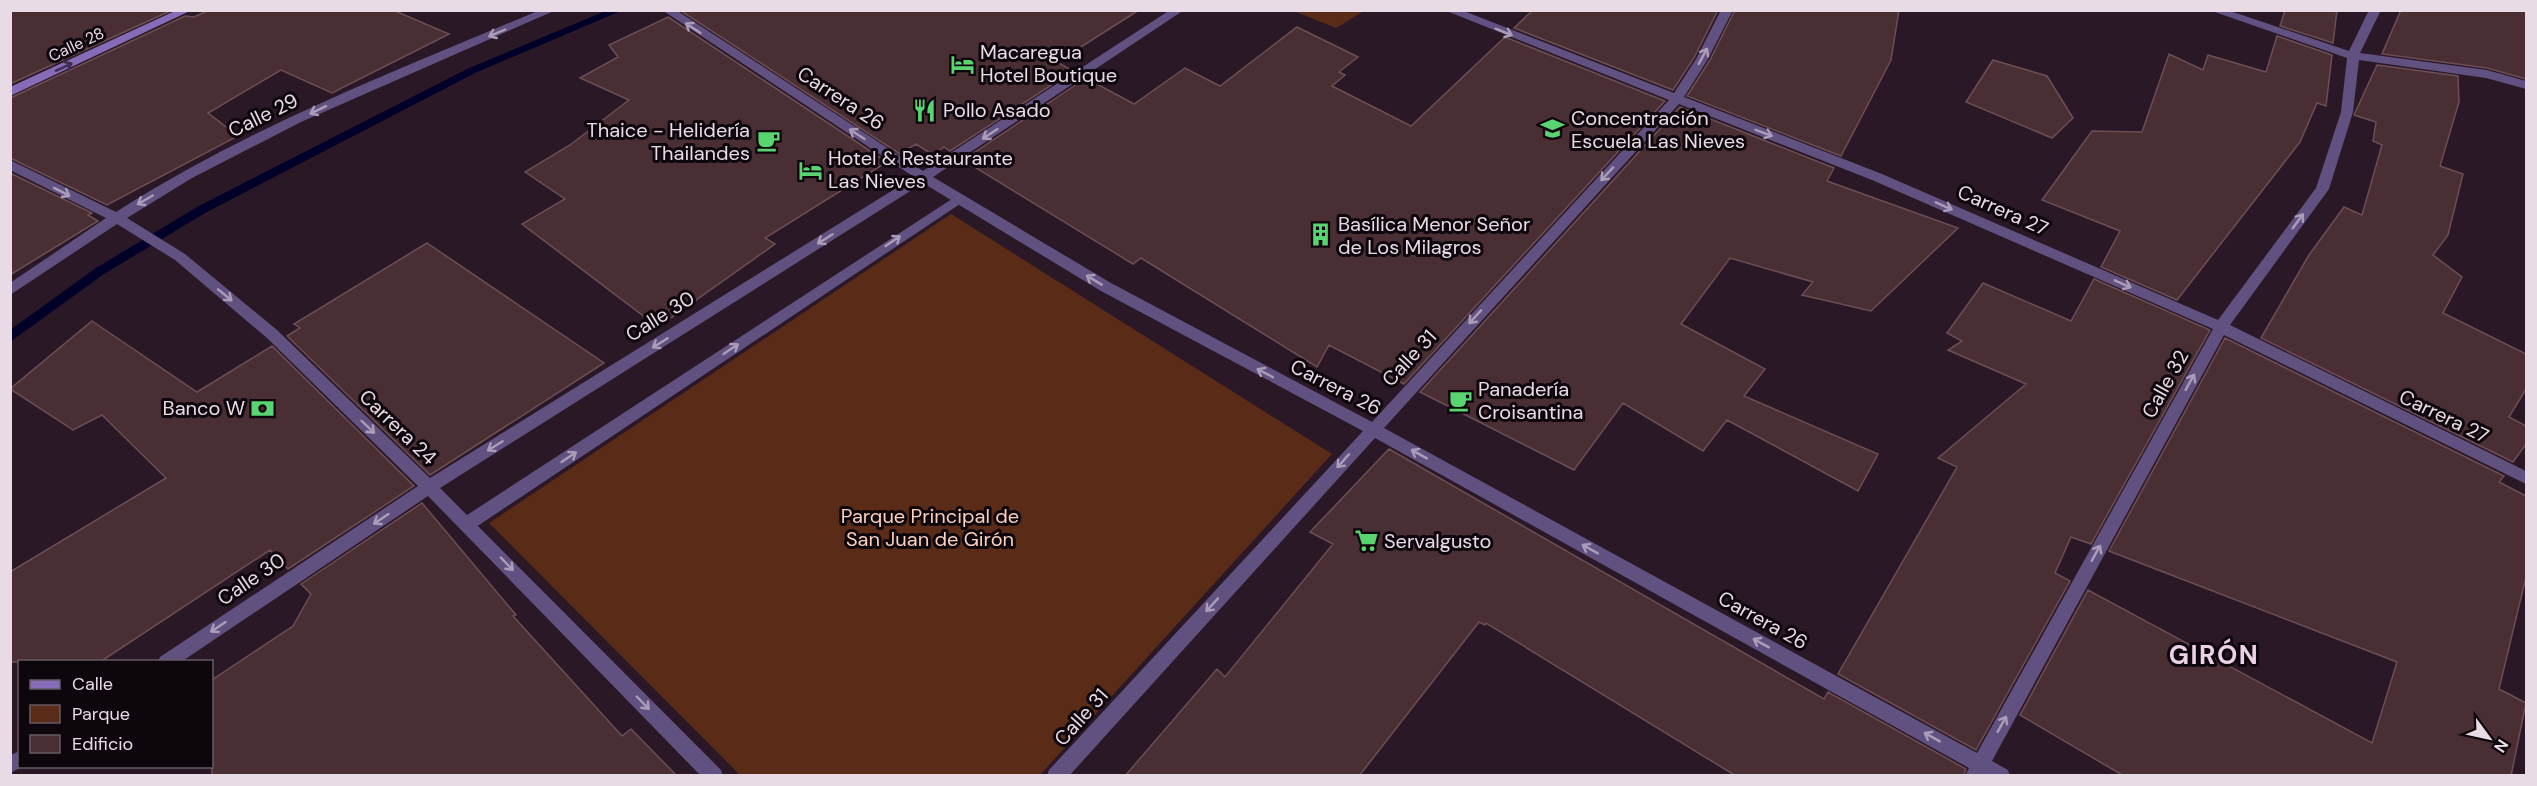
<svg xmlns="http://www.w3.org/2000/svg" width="2537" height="786" font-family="'DM Sans',sans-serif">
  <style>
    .green { fill: #5a2b17 }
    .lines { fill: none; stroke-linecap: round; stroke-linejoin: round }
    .stream { fill: #000028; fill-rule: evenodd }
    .building { fill: #492e33; stroke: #6c4f54; stroke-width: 1.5 }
    .lane { fill: #605180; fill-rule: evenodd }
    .street { fill: #605180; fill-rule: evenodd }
    .secondary { fill: #866cb7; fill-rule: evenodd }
    .oneway { stroke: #ab9db8 }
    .oneway2 { stroke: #3e2f51 }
    .labels { text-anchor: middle; stroke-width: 6; stroke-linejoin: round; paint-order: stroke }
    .far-street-label { font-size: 16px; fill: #e9dbe6; stroke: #0e060d }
    .poi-label { font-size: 20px; fill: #e9dbe6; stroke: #0e060d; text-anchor: start }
    .street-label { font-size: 20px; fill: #e9dbe6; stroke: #0e060d }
    .park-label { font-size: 20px; fill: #fcd0be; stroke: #0e060d }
    .district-label { font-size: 26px; font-weight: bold; letter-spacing: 1.5px; fill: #ecd1e6; stroke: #0e060d }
  </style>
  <rect width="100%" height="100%" fill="#2b1827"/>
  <!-- green -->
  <path class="green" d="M1294 11V10L1364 11 1336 28Z
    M951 214 1332 454 1040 775H740L489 523Z"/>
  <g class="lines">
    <!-- stream -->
    <path class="stream" d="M608 10H623L475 73 205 213 104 274 10 342V330L96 268 197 207 467 69Z"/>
  </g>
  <!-- building -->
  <path class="building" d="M10 10H162L168 12 10 84Z
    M209 10H393L449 34 332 93 281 70 208 113 238 136 107 205 10 158V98L185 16 194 17Z
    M1139 10 1057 62 1073 71 950 151 944 147 933 155 916 144 900 154 681 11Z
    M1533 10H1718L1694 58 1673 90 1514 28Z
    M1735 10H1899L1891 60 1841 156 1687 96 1710 60Z
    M2285 10H2337L2333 43 2280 26Z
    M2401 10H2526V79L2487 68 2382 54Z
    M668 17 887 162 765 238 775 244 658 327 522 224 565 199 525 172 570 145 629 100 580 78 618 57 609 45Z
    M1297 27 1358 57 1339 72 1345 75 1332 86 1411 126 1505 37 1665 101 1404 384 1329 345 1317 367 1141 258 1133 264 963 160 1086 78 1134 104 1185 68 1220 86Z
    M2277 36 2332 55 2326 106 2317 103 2300 142 2177 300 2101 267 2120 231 2042 200 2092 131 2142 132 2169 54 2203 70 2208 55 2266 72Z
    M1993 60 2047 76 2073 118 2052 138 1966 102Z
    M2377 65 2458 76 2459 102 2440 166 2463 174 2448 235 2433 255 2462 277 2443 313 2526 354V389L2509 417 2526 426V444L2513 462 2261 338 2309 255 2344 207 2362 215 2382 145 2373 141 2376 122 2354 115Z
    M1680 107 1834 168 1827 181 1958 228 1871 311 1802 295 1813 282 1730 258 1681 324 1765 369 1744 396 1878 454 1858 491 1727 420 1703 451 1623 403 1574 470 1420 392Z
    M10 173 92 213 88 215 98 221 10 275Z
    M427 243 604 363 430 475 287 336 300 328 294 324Z
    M2094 279 2210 330 2091 544 2071 537 2055 573 2070 581 1976 750 1838 674 1957 467 1938 458 2026 384 1948 350 1962 341 1947 333 1983 283 2071 321Z
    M92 321 197 392 272 346 414 486 288 569 270 550 100 662H10V572L166 478 102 415 73 430 10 389Z
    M2225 338 2504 476 2499 482 2526 496V577L2499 689 2526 703 2511 776H2124L2020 715 2088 590 2372 743 2397 662 2109 551Z
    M1389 449 1824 699 1828 692 1966 769 1963 776H1736L1486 623 1485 625 1479 622 1359 776H1125L1217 669 1225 677 1333 544 1310 532Z
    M422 503 516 615 513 616 622 736 631 729 677 776H212V680L293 626 311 594 301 584Z"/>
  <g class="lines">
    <!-- lane -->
    <path class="lane" d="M958 195 963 196 965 199 963 202 473 529 467 531 461 529 459 524 461 519Z"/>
    <!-- street -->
    <path class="street" d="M540 10H556L301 122 192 178 127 218 185 254 277 330 430 478 914 177 662 10H676L923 171 1170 10H1184L933 177 1111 283 1372 422 1669 100 1444 10H1461L1674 93 1696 59 1721 10H1733L1708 59 1684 97 1882 174 2218 320 2316 188 2341 112 2347 58 2209 10H2227L2349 51 2369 10H2381L2360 53 2487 70 2526 81V89L2486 78 2359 60 2353 112 2329 189 2230 325 2526 471V484L2224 335 1992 761 2008 770 2010 776H1965L1969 768 1375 438 1069 776H1047L1049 770 1363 431 1101 291 923 183 440 488 721 770 723 776H701L428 496 181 662H158L160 657 418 486 267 338 175 260 117 224 10 295V283L106 218 10 170V160L116 212C249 127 395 71 540 10ZM1679 104 1872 180 2213 329 1977 753 1384 428Z
      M20 751V766H24L10 773V755Z"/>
    <!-- secondary -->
    <path class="secondary" d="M177 10H192L10 96V87Z"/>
  </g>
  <!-- one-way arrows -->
  <defs><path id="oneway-shaft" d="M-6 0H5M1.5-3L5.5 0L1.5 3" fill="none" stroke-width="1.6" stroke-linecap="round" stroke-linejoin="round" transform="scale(1.5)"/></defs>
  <g class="oneway">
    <use href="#oneway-shaft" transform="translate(693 28) rotate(-147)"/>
    <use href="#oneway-shaft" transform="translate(1504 32) rotate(22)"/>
    <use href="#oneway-shaft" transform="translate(497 33) rotate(157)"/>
    <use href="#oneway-shaft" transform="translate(1703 56) rotate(-61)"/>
    <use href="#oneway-shaft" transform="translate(318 110) rotate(155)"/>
    <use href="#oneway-shaft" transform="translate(1764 133) rotate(21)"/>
    <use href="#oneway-shaft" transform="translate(857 134) rotate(-147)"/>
    <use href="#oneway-shaft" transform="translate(990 134) rotate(147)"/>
    <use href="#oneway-shaft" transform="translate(1607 174) rotate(133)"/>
    <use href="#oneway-shaft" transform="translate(62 192) rotate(27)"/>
    <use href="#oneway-shaft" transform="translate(145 200) rotate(150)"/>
    <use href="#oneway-shaft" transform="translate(1944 206) rotate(24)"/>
    <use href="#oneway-shaft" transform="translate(2298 221) rotate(-54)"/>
    <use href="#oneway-shaft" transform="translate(825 239) rotate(148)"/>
    <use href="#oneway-shaft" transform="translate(893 241) rotate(-34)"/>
    <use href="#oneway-shaft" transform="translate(1094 280) rotate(-149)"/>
    <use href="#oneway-shaft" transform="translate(2123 284) rotate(24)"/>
    <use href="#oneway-shaft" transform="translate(225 295) rotate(39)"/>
    <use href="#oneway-shaft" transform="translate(1475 317) rotate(133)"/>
    <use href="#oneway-shaft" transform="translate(660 343) rotate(148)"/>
    <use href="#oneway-shaft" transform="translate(731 349) rotate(-34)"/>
    <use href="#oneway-shaft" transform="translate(1265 373) rotate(-152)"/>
    <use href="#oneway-shaft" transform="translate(2190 382) rotate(-61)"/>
    <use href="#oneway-shaft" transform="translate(368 427) rotate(44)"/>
    <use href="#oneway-shaft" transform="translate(495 446) rotate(148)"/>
    <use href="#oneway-shaft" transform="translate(1419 454) rotate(-151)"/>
    <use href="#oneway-shaft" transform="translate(569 457) rotate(-34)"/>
    <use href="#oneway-shaft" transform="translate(1343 461) rotate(132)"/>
    <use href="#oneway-shaft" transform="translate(381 519) rotate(146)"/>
    <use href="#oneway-shaft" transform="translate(1590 549) rotate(-151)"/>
    <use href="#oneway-shaft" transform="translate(2096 553) rotate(-61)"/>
    <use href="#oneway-shaft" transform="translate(507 564) rotate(46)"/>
    <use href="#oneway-shaft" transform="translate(1212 605) rotate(132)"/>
    <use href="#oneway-shaft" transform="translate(218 627) rotate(146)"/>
    <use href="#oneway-shaft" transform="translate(1761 643) rotate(-151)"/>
    <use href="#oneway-shaft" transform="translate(643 703) rotate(46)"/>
    <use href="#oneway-shaft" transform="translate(2002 724) rotate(-61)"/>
    <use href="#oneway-shaft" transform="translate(1932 737) rotate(-151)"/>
  </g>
  <use class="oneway2" href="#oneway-shaft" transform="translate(64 67) rotate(-25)"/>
  <!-- icons -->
  <defs>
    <symbol id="hotel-bare" viewBox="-9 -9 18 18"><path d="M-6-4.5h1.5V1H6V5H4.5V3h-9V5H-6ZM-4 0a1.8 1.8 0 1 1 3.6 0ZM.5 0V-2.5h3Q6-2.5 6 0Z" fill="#58d570" stroke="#0e060d" stroke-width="2.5" paint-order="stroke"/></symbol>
    <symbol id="restaurant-bare" viewBox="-9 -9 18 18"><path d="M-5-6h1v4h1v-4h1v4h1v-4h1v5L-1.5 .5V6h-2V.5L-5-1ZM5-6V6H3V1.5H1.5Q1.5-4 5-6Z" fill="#58d570" stroke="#0e060d" stroke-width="2.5" paint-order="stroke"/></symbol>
    <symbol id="school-bare" viewBox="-9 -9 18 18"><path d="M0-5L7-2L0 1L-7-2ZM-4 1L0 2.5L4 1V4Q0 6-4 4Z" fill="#58d570" stroke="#0e060d" stroke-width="2.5" paint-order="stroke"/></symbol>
    <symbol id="cafe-bare" viewBox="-9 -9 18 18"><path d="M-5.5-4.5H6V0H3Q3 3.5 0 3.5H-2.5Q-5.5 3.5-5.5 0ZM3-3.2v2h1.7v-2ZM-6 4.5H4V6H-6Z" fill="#58d570" stroke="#0e060d" stroke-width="2.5" paint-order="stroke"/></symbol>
    <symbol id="building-bare" viewBox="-9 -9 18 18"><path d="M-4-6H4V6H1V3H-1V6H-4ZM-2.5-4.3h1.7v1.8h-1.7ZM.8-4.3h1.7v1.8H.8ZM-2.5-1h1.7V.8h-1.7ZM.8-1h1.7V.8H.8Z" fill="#58d570" stroke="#0e060d" stroke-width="2.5" paint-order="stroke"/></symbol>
    <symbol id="bank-bare" viewBox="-9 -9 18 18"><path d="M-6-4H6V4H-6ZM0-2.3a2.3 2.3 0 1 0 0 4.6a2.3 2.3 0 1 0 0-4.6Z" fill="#58d570" stroke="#0e060d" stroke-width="2.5" paint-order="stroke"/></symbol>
    <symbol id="supermarket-bare" viewBox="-9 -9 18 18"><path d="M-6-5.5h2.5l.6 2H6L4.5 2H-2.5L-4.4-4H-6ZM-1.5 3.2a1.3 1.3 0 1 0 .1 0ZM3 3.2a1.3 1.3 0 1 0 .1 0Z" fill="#58d570" stroke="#0e060d" stroke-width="2.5" paint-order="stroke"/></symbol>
  </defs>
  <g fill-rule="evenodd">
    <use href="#hotel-bare" x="946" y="48" width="33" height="33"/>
    <use href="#restaurant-bare" x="908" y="94" width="33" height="33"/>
    <use href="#school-bare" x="1536" y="112" width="33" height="33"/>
    <use href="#cafe-bare" x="752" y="124" width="33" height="33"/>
    <use href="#hotel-bare" x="794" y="154" width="33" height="33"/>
    <use href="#building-bare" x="1304" y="218" width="33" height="33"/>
    <use href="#cafe-bare" x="1444" y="384" width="33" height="33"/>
    <use href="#bank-bare" x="246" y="392" width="33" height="33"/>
    <use href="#supermarket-bare" x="1350" y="524" width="33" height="33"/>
  </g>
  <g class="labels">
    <!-- far-street labels -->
    <g class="far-street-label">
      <text transform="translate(76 44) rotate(-25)" y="6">Calle 28</text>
    </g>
    <!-- poi labels -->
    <g class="poi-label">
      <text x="980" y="59">Macaregua<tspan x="980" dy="23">Hotel Boutique</tspan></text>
      <text x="943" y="117">Pollo Asado</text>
      <text x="1571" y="125">Concentración<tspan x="1571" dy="23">Escuela Las Nieves</tspan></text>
      <text x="750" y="137" text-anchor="end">Thaice - Helidería<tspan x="750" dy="23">Thailandes</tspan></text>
      <text x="828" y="165">Hotel &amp; Restaurante<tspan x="828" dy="23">Las Nieves</tspan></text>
      <text x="1338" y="231">Basílica Menor Señor<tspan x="1338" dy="23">de Los Milagros</tspan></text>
      <text x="1478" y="396">Panadería<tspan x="1478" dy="23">Croisantina</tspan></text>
      <text x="245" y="415" text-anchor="end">Banco W</text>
      <text x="1384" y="548">Servalgusto</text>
    </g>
    <!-- street labels -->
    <g class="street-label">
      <text transform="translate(841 98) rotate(33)" y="7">Carrera 26</text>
      <text transform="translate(263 115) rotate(-26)" y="7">Calle 29</text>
      <text transform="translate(2003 210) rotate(24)" y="7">Carrera 27</text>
      <text transform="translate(660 316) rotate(-32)" y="7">Calle 30</text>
      <text transform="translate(1409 358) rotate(-47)" y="7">Calle 31</text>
      <text transform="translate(2165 384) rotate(-61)" y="7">Calle 32</text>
      <text transform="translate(1336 387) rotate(27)" y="7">Carrera 26</text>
      <text transform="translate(2444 416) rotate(26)" y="7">Carrera 27</text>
      <text transform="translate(398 427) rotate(44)" y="7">Carrera 24</text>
      <text transform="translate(251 579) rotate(-34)" y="7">Calle 30</text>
      <text transform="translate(1763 620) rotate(29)" y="7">Carrera 26</text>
      <text transform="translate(1081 717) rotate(-48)" y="7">Calle 31</text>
    </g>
    <!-- park labels -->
    <g class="park-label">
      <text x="930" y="523">Parque Principal de<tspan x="930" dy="23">San Juan de Girón</tspan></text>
    </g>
    <!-- district labels -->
    <g class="district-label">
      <text x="2214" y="664">GIRÓN</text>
    </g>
  </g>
  <!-- border -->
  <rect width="2537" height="786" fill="none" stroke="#e9dbe6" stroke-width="24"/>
  <!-- legend -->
  <rect x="18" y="660" width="195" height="108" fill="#0e060d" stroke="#665b64" stroke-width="1.5"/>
  <rect x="30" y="680" width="30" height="9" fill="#866cb7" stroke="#665b64" stroke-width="1.5"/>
  <text x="72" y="690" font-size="18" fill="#e9dbe6">Calle</text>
  <rect x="30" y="705" width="30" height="18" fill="#5a2b17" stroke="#665b64" stroke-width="1.5"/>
  <text x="72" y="720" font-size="18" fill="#e9dbe6">Parque</text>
  <rect x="30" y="735" width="30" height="18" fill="#492e33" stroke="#665b64" stroke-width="1.5"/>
  <text x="72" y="750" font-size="18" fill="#e9dbe6">Edificio</text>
  <!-- north arrow -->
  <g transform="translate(2489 738) rotate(123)" stroke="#0e060d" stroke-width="4.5" paint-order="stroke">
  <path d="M0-4.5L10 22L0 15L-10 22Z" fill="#e9dbe6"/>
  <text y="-9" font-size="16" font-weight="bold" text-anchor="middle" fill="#e9dbe6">N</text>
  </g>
</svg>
